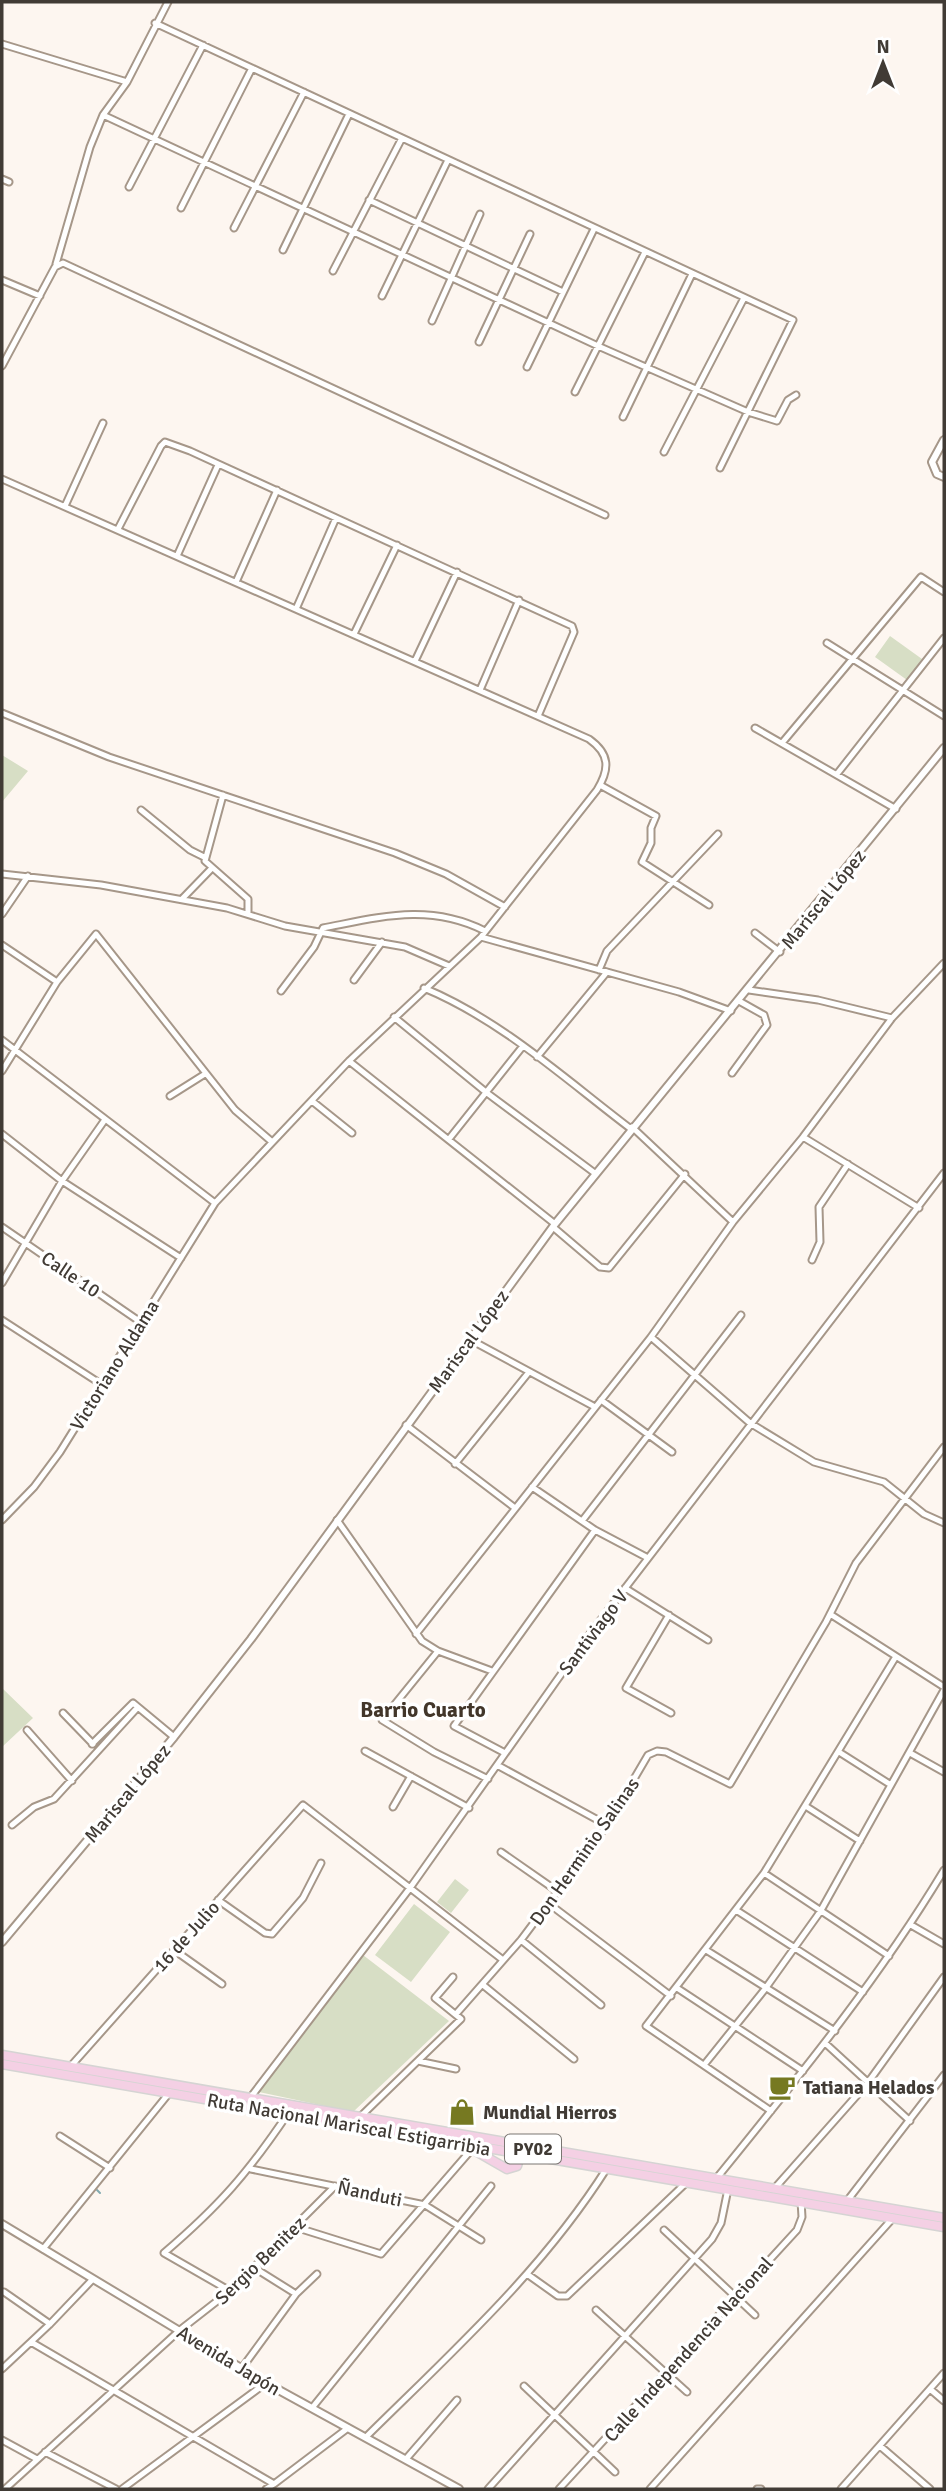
<svg xmlns="http://www.w3.org/2000/svg" width="946" height="2491" font-family="Signika,sans-serif">
  <style>
    .green { fill: #d7dec5 }
    .lines { fill: none; stroke-linecap: round; stroke-linejoin: round }
    .stream { stroke: #82abb1; stroke-width: 2 }
    .minor-casing { stroke: #a69789; stroke-width: 9 }
    .tertiary-casing { stroke: #a69789; stroke-width: 10 }
    .trunk-casing { stroke: #d5d4d3; stroke-width: 11 }
    .minor { stroke: #fff; stroke-width: 5 }
    .tertiary { stroke: #fff; stroke-width: 6 }
    .trunk { stroke: #f4d0e4; stroke-width: 8 }
    .labels { text-anchor: middle; stroke-width: 7; stroke-linejoin: round; paint-order: stroke }
    .shield { fill: #fff; stroke: #7a7672; stroke-width: 2 }
    .shield-label { font-size: 18px; font-weight: bold; fill: #413b35 }
    .street-label { font-size: 19px; fill: #413b35; stroke: #fff }
    .poi-label { font-size: 19px; font-weight: bold; fill: #413b35; stroke: #fff; text-anchor: start }
    .neighbourhood-label { font-size: 21px; font-weight: bold; fill: #42362a; stroke: #fff }
  </style>
  <rect width="100%" height="100%" fill="#fdf6f0"/>
  <!-- green -->
  <path class="green" d="M890 636 922 659 907 680 875 657Z
    M2 755 28 771 2 802Z
    M2 1688 33 1718 2 1747Z
    M455 1879 469 1890 451 1913 437 1902Z
    M414 1904 450 1932 411 1982 375 1955Z
    M363 1955 449 2021 353 2112 259 2092Z"/>
  <g class="lines">
    <!-- stream -->
    <path class="stream" d="M97 2190 100 2193"/>
    <defs>
      <path id="minor" d="M155 23 793 320 720 468
        M2 44 127 82
        M103 115 598 346 748 412 777 421 788 400 796 395
        M2 179 9 182
        M129 187 203 45
        M369 200 563 292
        M181 208 252 68
        M234 228 304 92
        M283 250 349 114
        M56 264 90 147 103 115 127 82 168 2
        M333 271 402 138
        M2 280 40 296
        M382 296 448 160
        M432 321 480 214
        M479 342 530 234
        M2 366 55 267 63 263 605 515
        M527 367 594 229
        M575 392 645 252
        M623 417 692 274
        M664 452 744 298
        M2 479 589 739C610 754 610 769 597 790L481 937 349 1061 215 1203 60 1452 34 1487 2 1520
        M65 506 103 423
        M118 529 161 446 165 442 190 451 572 626 574 632 538 716
        M177 556 218 465
        M236 582 277 490
        M296 609 336 518
        M354 634 397 545
        M827 643 944 716
        M415 661 457 572
        M480 690 519 600
        M2 713 109 757 395 853 446 874 505 907
        M755 728 896 809
        M782 743 921 577 944 592
        M837 774 944 638
        M600 785 656 816 651 828V843L642 862 709 905
        M223 795 205 861 248 899V914
        M141 810 190 850 204 857
        M2 874 101 885 227 908 285 926 405 947 449 966
        M182 899 212 868
        M2 914 28 876
        M755 933 780 952
        M481 937 679 992 731 1011
        M2 945 57 982
        M599 970 607 951 718 834
        M354 980 382 942
        M424 988C501 1020 565 1079 631 1129
        M749 990 818 1000 892 1018
        M281 991 314 947 323 928C381 917 429 903 485 931
        M394 1017 487 1093 596 1174
        M2 1040 215 1203
        M537 1057 607 972
        M349 1061 555 1224
        M2 1071 57 982 96 934 235 1110 271 1141
        M732 1073 767 1025 764 1015 739 1001
        M170 1096 205 1074
        M312 1101 352 1133
        M632 1127 733 1222
        M2 1134 62 1181 181 1258
        M803 1137 919 1208
        M449 1139 523 1046
        M2 1227 139 1321
        M553 1227 600 1267 609 1268 685 1174
        M812 1260 820 1242 819 1207 848 1164
        M2 1283 62 1181 104 1121
        M2 1320 101 1384
        M651 1337 750 1423 814 1462 884 1482 924 1514 944 1523
        M469 1339 595 1407
        M601 1400 672 1452
        M406 1425 515 1508
        M455 1464 529 1372
        M532 1487 595 1530 648 1558
        M337 1520 422 1641 438 1651 492 1671
        M582 1521 741 1315
        M625 1588 708 1640
        M830 1614 944 1687
        M669 1615 626 1688 671 1713
        M416 1634 651 1337 733 1222 803 1137 892 1018 944 963
        M438 1651 382 1720 434 1752 488 1779
        M63 1713 93 1744
        M27 1730 72 1781
        M92 1744 133 1703 174 1737
        M365 1751 469 1808
        M839 1752 891 1785
        M505 1753 454 1726 595 1530
        M910 1753 944 1772
        M497 1765 607 1825
        M393 1807 411 1776
        M807 1807 860 1841
        M12 1825 34 1807 54 1799 138 1707
        M501 1852 557 1891
        M764 1873 889 1956
        M218 1900 265 1933 272 1934 303 1898 321 1863
        M548 1903 671 1996
        M736 1910 863 1992
        M911 1925 944 1944
        M521 1940 601 2005
        M174 1950 222 1984
        M706 1950 835 2031
        M483 1985 574 2059
        M677 1988 803 2071
        M456 2014 521 1940 607 1825 648 1755 657 1751 666 1752 730 1784 826 1622 856 1563 944 1447
        M825 2043 910 2121
        M418 2061 456 2069
        M704 2065 765 1989 820 1912 944 1690
        M70 2067 303 1805 503 1960
        M250 2098 410 1888 586 1639 944 1173
        M771 2111 646 2026 764 1873 895 1658
        M360 2117 461 2019 435 1998 453 1977
        M60 2136 110 2168
        M251 2169 425 2205 481 2240
        M716 2179C797 2079 878 1980 944 1870
        M774 2189 867 2084 944 1977
        M847 2201 944 2075
        M295 2227 381 2254 472 2149
        M664 2230 755 2315
        M43 2249 170 2092
        M253 2267 296 2294
        M527 2274 558 2296H567L687 2182
        M230 2291 164 2253C219 2206 248 2173 289 2112
        M4 2292 50 2324
        M596 2310 687 2392
        M31 2342 274 2484 266 2489
        M242 2368 296 2294 317 2274
        M2 2369 50 2324 92 2280
        M524 2386 615 2472
        M930 2389 944 2401
        M312 2408 491 2186
        M366 2437C452 2352 542 2271 607 2168
        M2 2440 37 2459
        M880 2446 930 2489
        M45 2452 116 2489
        M406 2459 457 2400
        M274 2484 348 2428
        M5 2489 180 2330 230 2291 335 2186
        M122 2489 266 2383
        M488 2489 712 2239 721 2223 728 2189
        M559 2489 797 2230 802 2217 801 2201
        M650 2489 893 2218
        M757 2489H761
        M841 2489 944 2373"/>
      <path id="tertiary" d="M944 440 932 462 937 474 944 477
        M2 1942 174 1737 251 1639 555 1224 944 748
        M2 2224 266 2383 459 2489"/>
      <path id="trunk" d="M2 2055 944 2218
        M2 2064 944 2227
        M467 2146 507 2169 517 2166 521 2150"/>
    </defs>
    <!-- minor casing -->
    <use href="#minor" class="minor-casing"/>
    <!-- tertiary casing -->
    <use href="#tertiary" class="tertiary-casing"/>
    <!-- trunk casing -->
    <use href="#trunk" class="trunk-casing"/>
    <!-- minor -->
    <use href="#minor" class="minor"/>
    <!-- tertiary -->
    <use href="#tertiary" class="tertiary"/>
    <!-- trunk -->
    <use href="#trunk" class="trunk"/>
  </g>
  <!-- icons -->
  <defs>
    <symbol id="cafe-bare" viewBox="-9 -9 18 18"><path d="M-5.5-4.5H6V0H3Q3 3.5 0 3.5H-2.5Q-5.5 3.5-5.5 0ZM3-3.2v2h1.7v-2ZM-6 4.5H4V6H-6Z" fill="#767921" stroke="#fff" stroke-width="2.5" paint-order="stroke"/></symbol>
    <symbol id="shop-bare" viewBox="-9 -9 18 18"><path d="M-5-2.5h2.3a2.7 3.5 0 0 1 5.4 0H5L5.5 6h-11ZM-1.5-2.5h3a1.5 2.3 0 0 0-3 0Z" fill="#767921" stroke="#fff" stroke-width="2.5" paint-order="stroke"/></symbol>
  </defs>
  <g fill-rule="evenodd">
    <use href="#cafe-bare" x="763" y="2068" width="38" height="38"/>
    <use href="#shop-bare" x="443" y="2093" width="38" height="38"/>
  </g>
  <g class="labels">
    <!-- shield labels -->
    <rect class="shield" x="505" y="2134.5" width="56" height="29" rx="5"/>
    <g class="shield-label">
      <text x="533" y="2155">PY02</text>
    </g>
    <!-- street labels -->
    <g class="street-label">
      <text transform="translate(823 899) rotate(-51)" y="7">Mariscal López</text>
      <text transform="translate(71 1274) rotate(34)" y="7">Calle 10</text>
      <text transform="translate(468 1341) rotate(-54)" y="7">Mariscal López</text>
      <text transform="translate(114 1365) rotate(-58)" y="7">Victoriano Aldama</text>
      <text transform="translate(593 1632) rotate(-53)" y="7">Santiviago V</text>
      <text transform="translate(127 1793) rotate(-50)" y="7">Mariscal López</text>
      <text transform="translate(584 1851) rotate(-55)" y="7">Don Herminio Salinas</text>
      <text transform="translate(186 1936) rotate(-48)" y="7">16 de Julio</text>
      <text transform="translate(349 2124) rotate(10)" y="7">Ruta Nacional Mariscal Estigarribia</text>
      <text transform="translate(370 2193) rotate(12)" y="7">Ñanduti</text>
      <text transform="translate(260 2260) rotate(-44)" y="7">Sergio Benitez</text>
      <text transform="translate(688 2349) rotate(-48)" y="7">Calle Independencia Nacional</text>
      <text transform="translate(229 2360) rotate(31)" y="7">Avenida Japón</text>
    </g>
    <!-- poi labels -->
    <g class="poi-label">
      <text x="803" y="2094">Tatiana Helados</text>
      <text x="483" y="2119">Mundial Hierros</text>
    </g>
    <!-- neighbourhood labels -->
    <g class="neighbourhood-label">
      <text x="423" y="1717">Barrio Cuarto</text>
    </g>
  </g>
  <!-- border -->
  <rect width="946" height="2491" fill="none" stroke="#413b35" stroke-width="7"/>
  <!-- north arrow -->
  <g transform="translate(883 63)" stroke="#ffffff" stroke-width="5" paint-order="stroke">
  <path d="M0-5L12 26L0 18L-12 26Z" fill="#413b35"/>
  <text y="-10" font-size="19" font-weight="bold" text-anchor="middle" fill="#413b35">N</text>
  </g>
</svg>
